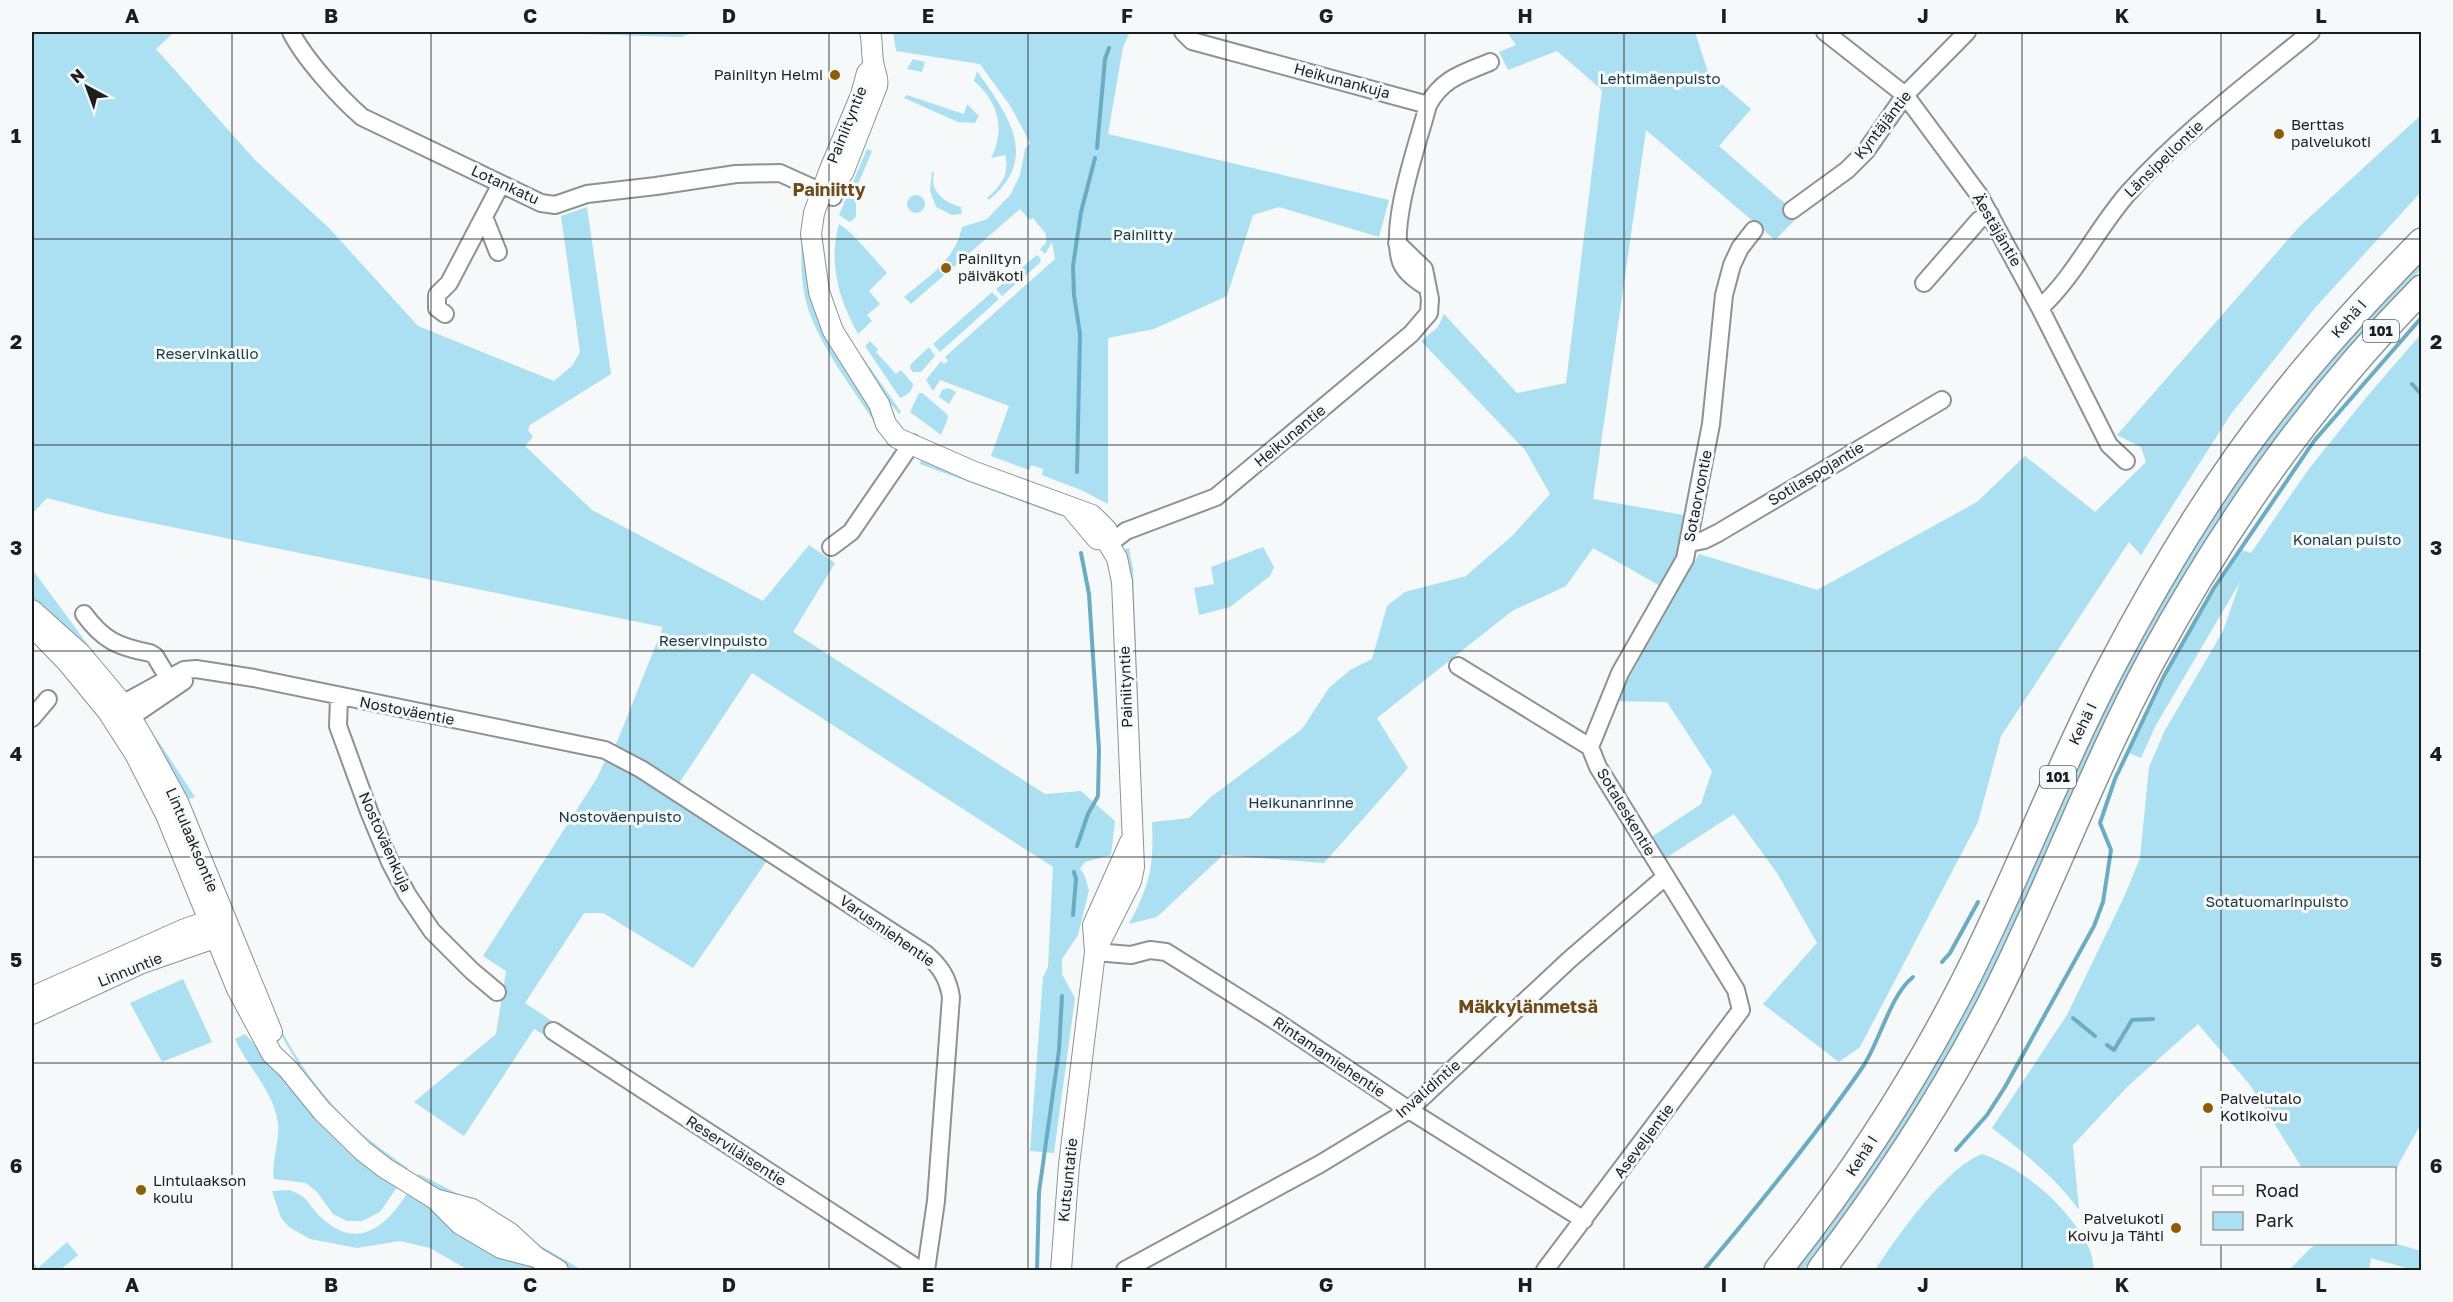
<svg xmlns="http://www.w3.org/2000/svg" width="2453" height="1302" font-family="'Golos Text',sans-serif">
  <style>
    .green { fill: #abdff2 }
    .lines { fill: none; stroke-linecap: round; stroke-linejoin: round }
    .stream { stroke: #6bacc3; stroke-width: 4 }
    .minor-casing { stroke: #8e9293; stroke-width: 20 }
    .tertiary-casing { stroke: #8e9293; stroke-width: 22 }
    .trunk-casing { stroke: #8e9293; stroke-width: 30 }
    .minor { stroke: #fff; stroke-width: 16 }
    .tertiary { stroke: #fff; stroke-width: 20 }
    .trunk { stroke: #fff; stroke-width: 27 }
    .grid { fill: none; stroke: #1c1e1e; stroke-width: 1.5; stroke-opacity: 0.55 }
    .poi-dot { fill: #8e5d09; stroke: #f5f9fa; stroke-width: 2 }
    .labels { text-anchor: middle; stroke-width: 6; stroke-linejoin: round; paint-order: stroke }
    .shield { fill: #f5f9fa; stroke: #5d6060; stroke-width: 1.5 }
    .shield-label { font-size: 14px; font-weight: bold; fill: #1c1e1e }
    .poi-label { font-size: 15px; fill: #1c1e1e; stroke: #f5f9fa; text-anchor: start }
    .park-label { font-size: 15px; fill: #183742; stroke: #f5f9fa }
    .street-label { font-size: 15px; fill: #1c1e1e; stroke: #f5f9fa }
    .quarter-label { font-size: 18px; font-weight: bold; fill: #6e4b19; stroke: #f5f9fa }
    .neatline { fill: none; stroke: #1c1e1e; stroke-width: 2 }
    .grid-label { font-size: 20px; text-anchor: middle; font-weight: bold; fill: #1c1e1e }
  </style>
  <rect width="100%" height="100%" fill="#f5f9fa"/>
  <!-- green -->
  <path class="green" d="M32 32H174L156 49 256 161 329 228 418 326 554 381 572 366 580 352 561 216 587 207 611 374 530 425 528 430 533 437 525 446 592 510 763 601 809 545 835 563 793 632 1045 794 1081 791 1115 821 1111 855 1085 862 1080 869 1084 874 1089 890 1078 935 1062 959V974L1075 998 1054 1153 1030 1151 1043 977 1048 967 1053 867 752 673 680 782V800L768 859 693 968 603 913H584L525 1003 558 1025 551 1039 534 1029 464 1136 414 1102 496 1034 506 971 483 956 597 778 607 757 617 742 663 627 108 514 47 498 32 514Z
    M505 32H695L681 37Z
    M893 32H1130L1123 47 1108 134 1389 200 1379 237 1279 207 1253 215 1227 296 1154 329 1108 338V504L1081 490 1042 475 1043 469 1031 465 1029 470 991 456 1009 406 940 380 933 391 926 380 941 361 944 364 948 361 945 357 1055 259 1052 242 1045 254 1040 249 1046 243V234L1033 218 1030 220 1020 209 911 304 904 297C928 277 956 259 962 227L987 219 1011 194 1020 175 1025 149 1030 143 1011 107 980 64 896 51Z
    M1507 32H1695L1708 72 1751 109 1719 146 1781 200 1801 214 1775 240 1646 130 1593 499 1689 516 1686 540 1662 587 1593 548 1566 586 1512 611 1377 718 1408 768 1324 863 1223 855 1157 917 1129 924C1150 884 1154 867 1152 822L1189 818 1211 797 1302 729 1329 688 1350 670 1372 659 1387 606 1405 592 1466 576 1512 536 1550 494 1525 450 1421 341 1438 327 1444 314 1517 393 1566 383 1602 90 1557 51 1508 70 1499 52 1516 45Z
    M913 59 925 62 922 72 907 69Z
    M977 71C1007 114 1041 157 989 200L987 198C1001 185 1010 175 1005 155L991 158C1006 130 998 101 974 81Z
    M907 95 964 114 967 104 979 116 975 123 958 122 904 98Z
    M2421 115V192L2314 309 2231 414 2141 555 2129 542 2001 736 1978 822 1860 1047 1839 1062 1763 1004 1817 943 1777 873 1734 814 1664 859 1650 838 1701 804 1712 771 1667 702 1616 701 1699 554 1817 590 1977 502 2025 456 2095 512 2146 462 2141 447 2117 435 2300 226Z
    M867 149 872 151 856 189V217L850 222 839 215Z
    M932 171 934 173C929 192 945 203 961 207L962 214 952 215 936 207 930 191Z
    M907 204a9 9 0 1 1 18 0a9 9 0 1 1-18 0Z
    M839 224C852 231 875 260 887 273L869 291 880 304 867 315 872 321 858 334C839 300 828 263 839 224Z
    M802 227 807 280 817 316 831 342 868 399 879 429C856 393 819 346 807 305 800 280 801 253 802 227Z
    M1037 255 1040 258 1041 262 1002 296 996 289Z
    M2421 259V269C2318 378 2223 498 2152 630 2084 758 2033 894 1965 1022 1919 1110 1864 1192 1803 1270H1796L1869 1170 1924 1084 2109 700 2191 551 2268 437 2325 364Z
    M992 292 999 299 940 352 933 344Z
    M2421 334V1124L2399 1163 2395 1176 2394 1168H2302L2250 1085 2198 1024 2128 1086 2073 1145 2079 1210C2055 1177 2024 1153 1992 1128L2067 1015 2125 895 2140 858 2149 767 2164 732 2223 631 2240 582 2156 725 2141 758 2129 753 2173 663 2239 549 2251 553 2308 470 2365 399Z
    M870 341 878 349 876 352 896 374 901 370 913 384C913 391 906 396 900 398L865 346Z
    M929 347 935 356 921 372H913L910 368 911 364Z
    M862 356 901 412 899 414 881 392 860 359Z
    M948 388 956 392 949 404 939 397 942 390Z
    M919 393H922L947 414 948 418 941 435 910 412Z
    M921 460 935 464 1063 514 1061 516 920 464Z
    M1263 547 1274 567 1270 576 1230 607 1199 615 1194 588 1214 584 1211 567Z
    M1129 548 1133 569 1144 854 1140 883 1128 580 1124 550Z
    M32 569 108 672 32 604Z
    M157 739 195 797 189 799 152 743Z
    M228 897C252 959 273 1029 314 1082 340 1117 372 1144 408 1168L405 1172 361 1139 310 1084 275 1025 222 899Z
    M183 979 212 1042 162 1062 130 1003Z
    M245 1034C273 1063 294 1097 322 1125 345 1148 372 1167 398 1186L380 1212 362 1221H347L333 1214 317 1192 306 1183 274 1179C271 1163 280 1141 278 1123 273 1090 248 1068 235 1039Z
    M1982 1154C2025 1169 2069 1207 2089 1248 2092 1254 2093 1263 2094 1270H1875C1898 1236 1943 1170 1982 1154Z
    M419 1174 505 1218 536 1243 582 1270H573L416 1178Z
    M289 1190C312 1198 307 1206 323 1219 360 1252 388 1224 408 1192L511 1256 542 1270H468L430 1248 400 1241 357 1248 310 1239 289 1227 281 1218 272 1191Z
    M67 1242 78 1255 60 1270H32V1261L38 1268Z
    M2394 1243 2421 1251V1270H2413L2371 1258 2369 1270H2289L2315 1244Z"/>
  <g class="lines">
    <!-- stream -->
    <path class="stream" d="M1097 148 1105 59 1109 48
      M2412 384 2422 395
      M1077 472 1080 334 1074 295 1073 266 1081 212 1095 158
      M1077 846 1088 814 1098 796 1099 750 1089 594 1081 553
      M1073 915 1076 879 1074 872
      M1942 962 1950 953 1978 902
      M2073 1018 2095 1036
      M2107 1045 2114 1050 2132 1020 2153 1019
      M1956 1150 1987 1115 2005 1087 2094 926 2103 902 2111 850 2100 823 2115 779 2164 676 2214 588 2314 441 2422 317
      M1037 1270 1039 1192 1059 1050 1062 996
      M1704 1270C1759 1205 1813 1139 1862 1068 1879 1044 1890 995 1913 977"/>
    <defs>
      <path id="minor" d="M291 32C304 58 339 97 362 117L541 203 555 205 587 194 656 186 736 174 780 173 833 197
        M1183 32 1192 41 1428 105C1442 78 1464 73 1490 62
        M1825 32 1905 95 1979 195 2040 308 2109 445 2126 461
        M1792 210 1847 170 1866 151 1905 95 1967 32
        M484 217 498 252
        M1924 283 1979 220 1990 214
        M1427 287C1417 281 1405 273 1401 262 1388 225 1418 144 1428 105
        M2040 308C2076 275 2097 228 2129 192 2183 132 2249 83 2311 32
        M445 314 437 308V295L449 283 501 184
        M1690 543 1704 540 1718 533 1942 400
        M1109 544 1126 531 1216 497 1411 334 1429 313 1430 299 1424 269 1397 243
        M831 547 851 532 912 443
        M84 614C103 640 118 647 150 653L155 656 173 686
        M1458 666 1590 747 1598 767 1736 990 1741 1010 1545 1270
        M339 697 338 726 370 814 390 862 407 894 432 931 472 971 497 992
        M113 709 184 670 196 669 254 678 605 750 641 769 926 954C940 966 948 978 951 997L936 1201 926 1270
        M32 718 48 699
        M121 724 184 681
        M1590 747 1620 673 1685 559 1711 424 1724 295 1732 265 1740 248 1754 230
        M1095 952 1131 955 1150 950 1166 952 1274 1020 1409 1110 1584 1220
        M553 1031 920 1270
        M1125 1270 1320 1164 1409 1110 1569 960 1665 877"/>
      <path id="tertiary" d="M874 66 867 73 861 95 830 169 814 213 811 234 819 292 833 331 879 404 886 424 897 438 972 471 1092 515 1107 530 1106 540 1117 558 1122 582 1134 867 1131 881 1095 952
        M843 173 877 86C879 78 875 74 874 66 871 55 873 43 870 32
        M1071 508 1097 539 1106 540
        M32 610 81 654 123 704 142 736 178 802 272 1032
        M32 626 66 661 108 712 135 754 166 815 237 989 272 1054 288 1069 322 1111 363 1151 385 1168 435 1199 460 1224 501 1248 536 1257
        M32 997 185 929 219 917
        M32 1014 142 963 226 934
        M438 1200 472 1209 510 1233 536 1257 558 1270
        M1061 1270 1069 1165 1095 952 1093 925 1130 842"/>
      <path id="trunk" d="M1778 1270C1849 1181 1912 1085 1964 983 2016 881 2056 773 2109 671 2157 579 2211 488 2275 407 2320 349 2370 295 2422 242
        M1821 1270C1886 1184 1946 1093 1995 996 2051 885 2093 768 2152 659 2226 523 2313 399 2422 289"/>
    </defs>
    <!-- minor casing -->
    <use href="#minor" class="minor-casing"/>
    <!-- tertiary casing -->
    <use href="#tertiary" class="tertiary-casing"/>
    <!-- trunk casing -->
    <use href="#trunk" class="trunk-casing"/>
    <!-- minor -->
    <use href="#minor" class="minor"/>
    <!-- tertiary -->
    <use href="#tertiary" class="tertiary"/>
    <!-- trunk -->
    <use href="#trunk" class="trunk"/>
  </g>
  <!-- grid -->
  <path class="grid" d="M232 32V1270M431 32V1270M630 32V1270M829 32V1270M1028 32V1270M1226 32V1270M1425 32V1270M1624 32V1270M1823 32V1270M2022 32V1270M2221 32V1168M32 239H2422M32 445H2422M32 651H2422M32 857H2422M32 1063H2422M2221 1244V1270"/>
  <!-- markers -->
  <g class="poi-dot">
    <circle cx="835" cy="75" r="6"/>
    <circle cx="2279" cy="134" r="6"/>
    <circle cx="946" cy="268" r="6"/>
    <circle cx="2208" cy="1108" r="6"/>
    <circle cx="141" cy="1190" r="6"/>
    <circle cx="2176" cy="1228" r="6"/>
  </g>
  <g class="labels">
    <!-- shield labels -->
    <g class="shield">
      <rect x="2363" y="320" width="36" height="22" rx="4.5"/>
      <rect x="2040" y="766" width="36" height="22" rx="4.5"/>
    </g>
    <g class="shield-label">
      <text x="2381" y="336">101</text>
      <text x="2058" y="782">101</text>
    </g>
    <!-- poi labels -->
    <g class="poi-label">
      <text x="823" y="80" text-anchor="end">Painiityn Helmi</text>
      <text x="2291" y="130">Berttas<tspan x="2291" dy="17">palvelukoti</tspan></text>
      <text x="958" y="264">Painiityn<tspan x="958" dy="17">päiväkoti</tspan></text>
      <text x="2220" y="1104">Palvelutalo<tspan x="2220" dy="17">Kotikoivu</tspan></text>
      <text x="153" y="1186">Lintulaakson<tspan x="153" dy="17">koulu</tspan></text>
      <text x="2164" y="1224" text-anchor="end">Palvelukoti<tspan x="2164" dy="17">Koivu ja Tähti</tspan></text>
    </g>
    <!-- park labels -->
    <g class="park-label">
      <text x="1660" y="84">Lehtimäenpuisto</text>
      <text x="1143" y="240">Painiitty</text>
      <text x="207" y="359">Reservinkallio</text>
      <text x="2347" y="545">Konalan puisto</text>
      <text x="713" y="646">Reservinpuisto</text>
      <text x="1301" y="808">Heikunanrinne</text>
      <text x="620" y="822">Nostoväenpuisto</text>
      <text x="2277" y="907">Sotatuomarinpuisto</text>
    </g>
    <!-- street labels -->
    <g class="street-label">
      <text transform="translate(1342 81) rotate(15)" y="5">Heikunankuja</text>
      <text transform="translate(847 125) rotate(-68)" y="5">Painiityntie</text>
      <text transform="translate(1883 125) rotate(-52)" y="5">Kyntäjäntie</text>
      <text transform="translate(2164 159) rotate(-44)" y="5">Länsipellontie</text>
      <text transform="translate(505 185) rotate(25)" y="5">Lotankatu</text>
      <text transform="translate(1997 230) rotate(60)" y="5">Äestäjäntie</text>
      <text transform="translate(2349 319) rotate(-49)" y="5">Kehä I</text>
      <text transform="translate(1290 436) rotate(-40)" y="5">Heikunantie</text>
      <text transform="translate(1816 474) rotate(-31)" y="5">Sotilaspojantie</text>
      <text transform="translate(1698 496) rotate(-79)" y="5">Sotaorvontie</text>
      <text transform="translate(1126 687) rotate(-92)" y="5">Painiityntie</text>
      <text transform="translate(407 711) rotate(11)" y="5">Nostoväentie</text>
      <text transform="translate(2083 724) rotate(-64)" y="5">Kehä I</text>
      <text transform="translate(1626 812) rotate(59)" y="5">Sotaleskentie</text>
      <text transform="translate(192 840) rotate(67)" y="5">Lintulaaksontie</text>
      <text transform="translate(385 842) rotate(66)" y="5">Nostoväenkuja</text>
      <text transform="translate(887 931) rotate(35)" y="5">Varusmiehentie</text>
      <text transform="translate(130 970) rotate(-22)" y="5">Linnuntie</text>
      <text transform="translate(1329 1057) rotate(34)" y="5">Rintamamiehentie</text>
      <text transform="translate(1428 1089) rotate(-41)" y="5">Invalidintie</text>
      <text transform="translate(1644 1141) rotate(-53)" y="5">Aseveljentie</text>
      <text transform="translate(736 1151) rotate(33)" y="5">Reserviläisentie</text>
      <text transform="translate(1862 1156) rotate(-57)" y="5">Kehä I</text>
      <text transform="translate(1068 1180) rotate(-84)" y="5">Kutsuntatie</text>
    </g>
    <!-- quarter labels -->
    <g class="quarter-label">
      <text x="829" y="196">Painiitty</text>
      <text x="1528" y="1013">Mäkkylänmetsä</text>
    </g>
  </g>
  <!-- border -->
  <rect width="2453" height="1302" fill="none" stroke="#f5f9fa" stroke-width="66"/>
  <!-- legend -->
  <rect x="2201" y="1167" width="195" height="78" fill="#f5f9fa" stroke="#9ea1a2" stroke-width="1.5"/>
  <rect x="2213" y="1186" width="30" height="9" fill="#ffffff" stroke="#9ea1a2" stroke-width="1.5"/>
  <text x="2255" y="1197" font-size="18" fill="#1c1e1e">Road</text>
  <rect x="2213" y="1212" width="30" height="18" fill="#abdff2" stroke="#9ea1a2" stroke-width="1.5"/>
  <text x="2255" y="1227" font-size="18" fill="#1c1e1e">Park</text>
  <!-- north arrow -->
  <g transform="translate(87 87) rotate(319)" stroke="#f5f9fa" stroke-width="4.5" paint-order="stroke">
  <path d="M0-4.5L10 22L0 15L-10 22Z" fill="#1c1e1e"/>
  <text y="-9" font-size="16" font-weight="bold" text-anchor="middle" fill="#1c1e1e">N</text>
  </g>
  <rect x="33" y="33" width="2387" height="1236" class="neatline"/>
  <g class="grid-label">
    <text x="132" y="23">A</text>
    <text x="331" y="23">B</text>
    <text x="530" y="23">C</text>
    <text x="729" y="23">D</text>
    <text x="928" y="23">E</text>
    <text x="1127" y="23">F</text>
    <text x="1326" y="23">G</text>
    <text x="1525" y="23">H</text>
    <text x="1724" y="23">I</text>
    <text x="1923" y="23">J</text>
    <text x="2122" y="23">K</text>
    <text x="2321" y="23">L</text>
    <text x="16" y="143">1</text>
    <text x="2436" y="143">1</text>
    <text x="16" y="349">2</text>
    <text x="2436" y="349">2</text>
    <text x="16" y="555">3</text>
    <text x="2436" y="555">3</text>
    <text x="16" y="761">4</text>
    <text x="2436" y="761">4</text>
    <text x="16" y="967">5</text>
    <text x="2436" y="967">5</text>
    <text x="16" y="1173">6</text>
    <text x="2436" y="1173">6</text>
    <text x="132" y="1292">A</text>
    <text x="331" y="1292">B</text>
    <text x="530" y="1292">C</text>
    <text x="729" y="1292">D</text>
    <text x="928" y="1292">E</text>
    <text x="1127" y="1292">F</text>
    <text x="1326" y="1292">G</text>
    <text x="1525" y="1292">H</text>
    <text x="1724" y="1292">I</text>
    <text x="1923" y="1292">J</text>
    <text x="2122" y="1292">K</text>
    <text x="2321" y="1292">L</text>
  </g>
</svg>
